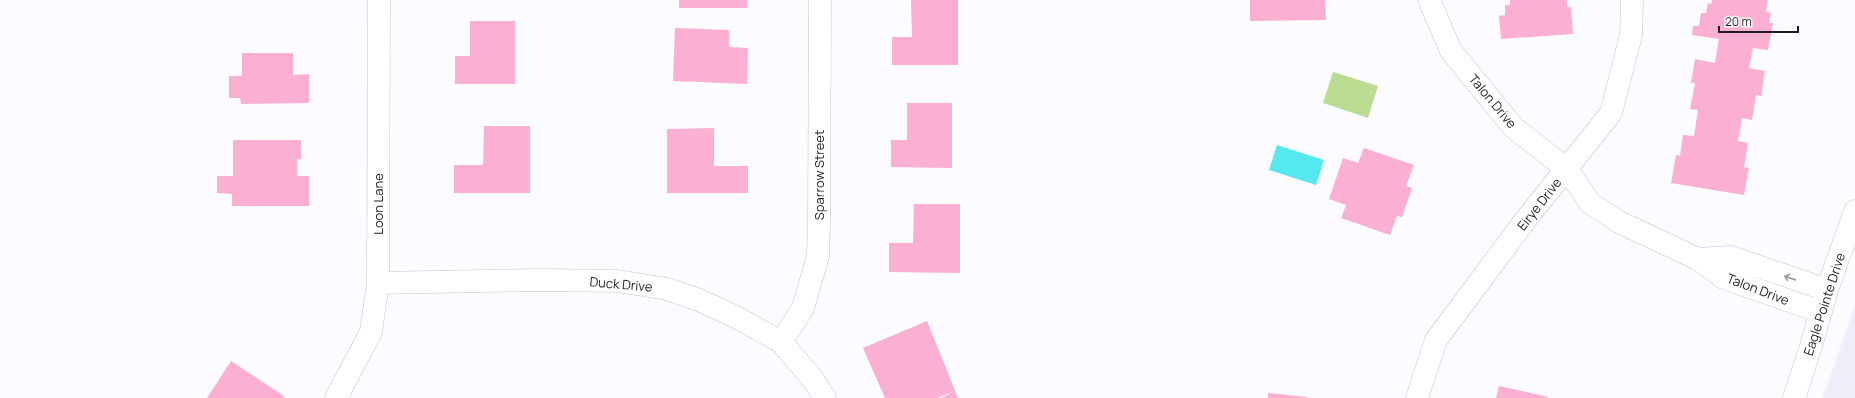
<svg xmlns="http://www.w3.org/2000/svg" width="1855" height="398" font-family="Manrope,sans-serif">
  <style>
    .built { fill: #f0ecfa }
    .green { fill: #b9dc91 }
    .water { fill: #55e8ee }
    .building { fill: #faafd3 }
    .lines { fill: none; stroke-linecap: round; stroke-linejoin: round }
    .street-casing { stroke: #c4c3c9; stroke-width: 23 }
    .street { stroke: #fff; stroke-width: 22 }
    .oneway { stroke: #99999a }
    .labels { text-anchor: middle; stroke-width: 4; stroke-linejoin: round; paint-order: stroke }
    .street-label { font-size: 13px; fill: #1d1c1f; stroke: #fff }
  </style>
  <rect width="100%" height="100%" fill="#fcfbff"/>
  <!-- built -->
  <path class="built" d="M1855 304V398H1823Z"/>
  <!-- green -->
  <path class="green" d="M1333 72 1378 86 1368 118 1323 103Z"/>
  <!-- water -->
  <path class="water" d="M1277 145 1324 160 1316 185 1269 170Z"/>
  <!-- building -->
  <path class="building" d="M679 0H747V8H679Z
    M911 0H958V65H892V37H912Z
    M1250 0H1325L1326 20 1250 21Z
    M1510 0H1567V7H1571L1573 34 1501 39 1499 16 1505 15V5H1510Z
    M1712 0H1768L1766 12 1771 13 1769 23H1773L1768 50 1753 48 1749 68 1765 71 1761 96 1756 95 1752 120 1742 118 1738 141 1748 143 1744 167 1749 168 1744 195 1671 183 1676 155 1680 156 1683 135 1694 136 1698 110 1690 109 1695 83H1691L1695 59 1715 63 1719 39 1692 35 1693 26H1699L1701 13H1706L1708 3 1711 4Z
    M470 21H515V84H455V56H470Z
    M675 28 729 30V47L748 48 747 84 673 81Z
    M242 53H293V75L309 74V103L241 104 240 98H229V76H242Z
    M907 103H952V168L891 167V140H907Z
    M484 126H530V193H454V165H483Z
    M714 128V166H748V193H667V129Z
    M233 140H301V159H297V176H309V206H232V194L217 193V176H233Z
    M1364 148 1414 165 1406 186 1412 188 1402 217 1397 216 1390 235 1341 218 1346 205 1329 199 1343 158 1358 163Z
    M914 204H960V273L889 272V243H913Z
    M927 321 958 398H941L955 391 937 398H885L863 348Z
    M231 361 284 396 283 398H207Z
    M1499 386 1548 397V398H1496Z
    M1268 393 1307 397V398H1268Z"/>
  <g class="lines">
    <defs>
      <path id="street" d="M1429 0 1451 51 1514 128 1567 169 1590 203 1619 222 1698 259 1724 278 1821 312
        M1698 259 1731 257 1827 290
        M378 283 542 280 618 281 667 289 699 300 736 317 781 342 812 378 825 398
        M781 342 803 308 818 256 819 226 820 0
        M336 398 371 332 378 283 379 0
        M1417 398 1436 340 1527 218 1611 113 1631 35 1632 0
        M1794 398 1811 346 1827 290 1855 211"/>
    </defs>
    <!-- street casing -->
    <use href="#street" class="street-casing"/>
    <!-- street -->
    <use href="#street" class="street"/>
  </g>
  <!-- one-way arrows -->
  <defs><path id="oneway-shaft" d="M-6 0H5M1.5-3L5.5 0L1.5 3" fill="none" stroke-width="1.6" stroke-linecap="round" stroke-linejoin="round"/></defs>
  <use class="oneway" href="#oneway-shaft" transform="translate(1790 278) rotate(-161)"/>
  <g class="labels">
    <!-- street labels -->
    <g class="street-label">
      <text transform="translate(1493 101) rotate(50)" y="5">Talon Drive</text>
      <text transform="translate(819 175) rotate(-90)" y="5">Sparrow Street</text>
      <text transform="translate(378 204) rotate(-90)" y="5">Loon Lane</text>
      <text transform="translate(1539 204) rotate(-52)" y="5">Eirye Drive</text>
      <text transform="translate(621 284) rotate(5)" y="5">Duck Drive</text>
      <text transform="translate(1758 289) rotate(21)" y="5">Talon Drive</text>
      <text transform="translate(1824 304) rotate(-72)" y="5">Eagle Pointe Drive</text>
    </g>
  </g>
  <!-- scale -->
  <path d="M1719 26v6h79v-6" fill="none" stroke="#1d1c1f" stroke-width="2"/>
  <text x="1725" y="26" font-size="12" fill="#1d1c1f" stroke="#ffffff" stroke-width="3" paint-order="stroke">20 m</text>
</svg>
